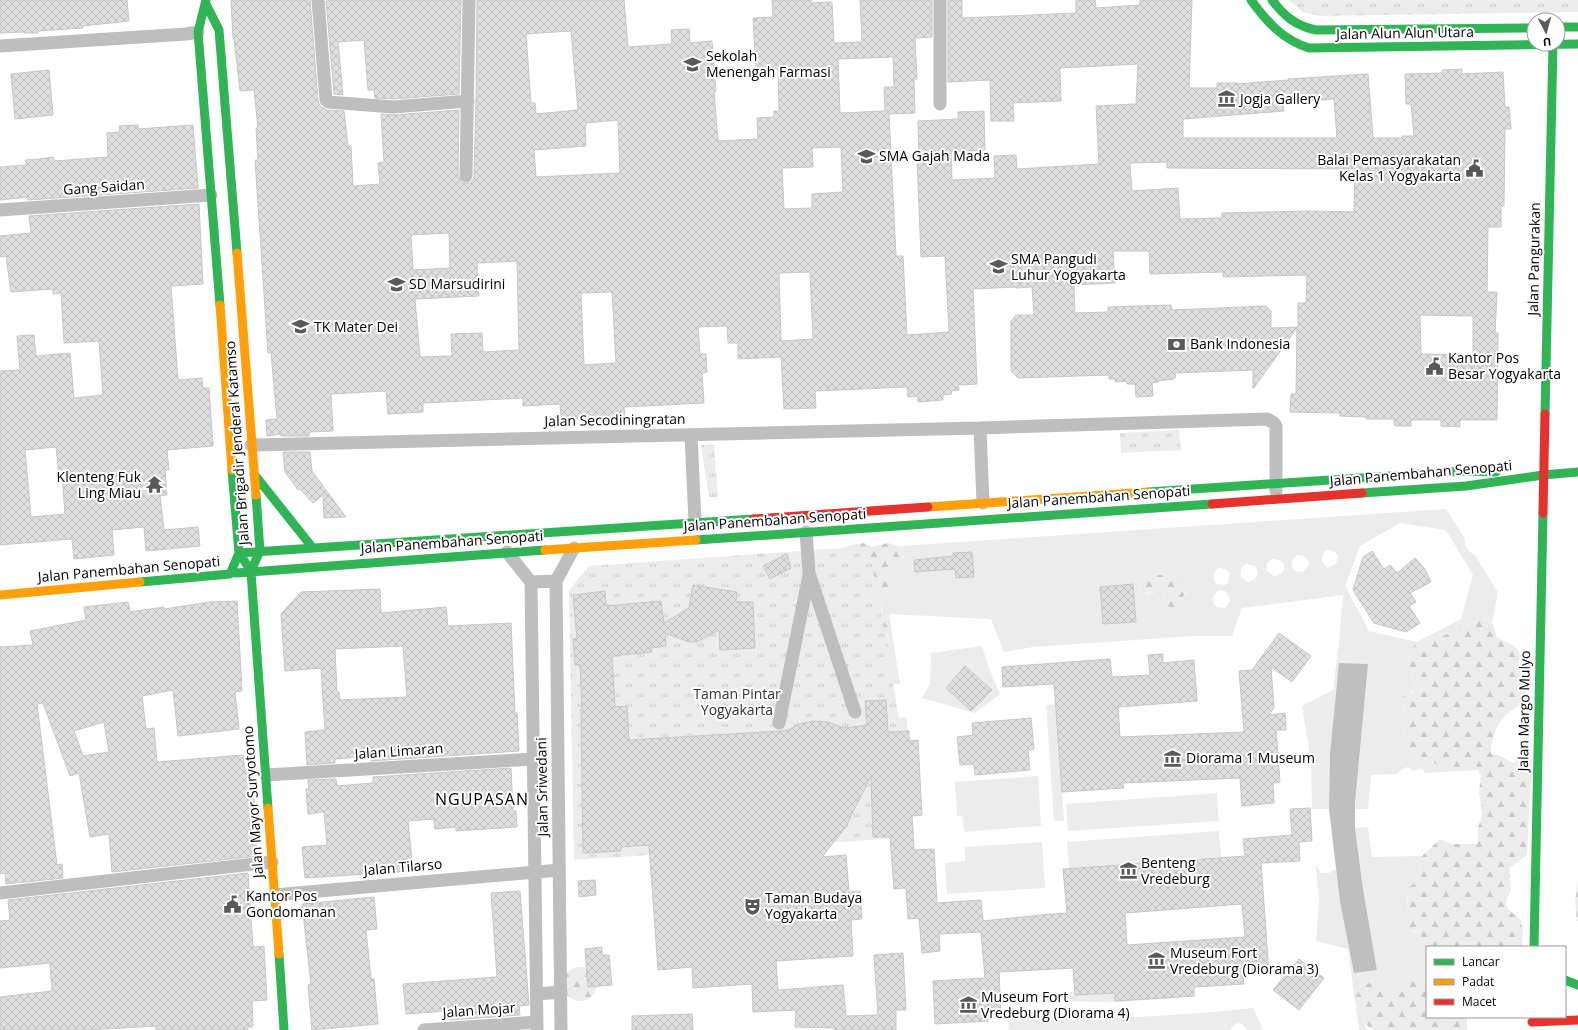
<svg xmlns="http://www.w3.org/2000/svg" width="1578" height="1030" font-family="'Open Sans',sans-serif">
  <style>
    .grass { fill: #ececec; fill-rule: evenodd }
    .forest { fill: url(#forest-firs) }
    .park { fill: url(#park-tufts) }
    .water { fill: #bfbfbf }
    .building { fill: url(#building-cross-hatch); stroke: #c7c7c7; fill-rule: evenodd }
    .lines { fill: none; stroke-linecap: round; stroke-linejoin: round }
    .street { stroke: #bebebe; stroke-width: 13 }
    .fast { stroke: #30b455; stroke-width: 9 }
    .slow { stroke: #ff9f0a; stroke-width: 9 }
    .jam { stroke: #e5322d; stroke-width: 9 }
    .labels { text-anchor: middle; stroke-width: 4; stroke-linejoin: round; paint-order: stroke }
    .street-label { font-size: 14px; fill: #000; stroke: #fff }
    .poi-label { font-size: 14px; fill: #000; stroke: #fff; text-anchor: start }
    .park-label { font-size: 14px; fill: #333; stroke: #fff }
    .quarter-label { font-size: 16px; letter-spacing: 1px; fill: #000; stroke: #fff }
  </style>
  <defs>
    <pattern id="forest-firs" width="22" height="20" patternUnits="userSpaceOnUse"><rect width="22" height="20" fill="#ececec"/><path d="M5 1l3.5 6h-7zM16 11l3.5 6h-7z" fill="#c9c9c9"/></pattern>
    <pattern id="park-tufts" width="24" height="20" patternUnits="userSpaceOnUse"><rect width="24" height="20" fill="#ececec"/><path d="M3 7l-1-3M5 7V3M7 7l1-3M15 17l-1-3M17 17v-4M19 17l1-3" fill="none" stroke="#c9c9c9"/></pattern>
    <pattern id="building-cross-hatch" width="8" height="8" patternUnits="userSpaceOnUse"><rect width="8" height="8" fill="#dfdfdf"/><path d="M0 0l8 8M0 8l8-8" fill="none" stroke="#bebebe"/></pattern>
  </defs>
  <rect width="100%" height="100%" fill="#fff"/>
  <!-- grass -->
  <path class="grass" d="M1446 509 1465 539C1464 546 1468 552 1475 555L1498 593 1492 622 1484 618 1473 621 1471 624 1460 626 1452 633 1423 641 1413 648 1409 655 1408 663 1417 690 1410 692 1403 707 1406 715C1405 728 1397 723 1409 739L1405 748 1413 757 1429 760 1436 765 1469 769 1476 765 1478 770 1425 773 1422 768 1414 771 1407 767 1399 772 1398 774 1371 775 1368 809H1355L1368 664 1330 754 1329 809H1312L1311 761 1302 706 1333 690 1339 642 1343 595 1242 608 1232 636H1194L1033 647 1004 652 991 619 889 614 900 684H893L894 681 884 662 889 639 880 615 882 611 881 603 893 583V567L905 556 902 546ZM1400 523 1446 530 1473 575 1461 619 1417 642 1369 631 1345 586 1360 546ZM1326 550C1332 550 1335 551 1338 556L1336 564 1328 568 1322 562C1321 557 1322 554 1326 550ZM1297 555C1304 555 1309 558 1309 565L1303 572 1295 571C1290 565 1291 560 1297 555ZM1272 559C1287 558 1289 574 1274 576L1267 571C1266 565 1267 563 1272 559ZM1246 564 1255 566C1260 574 1257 580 1248 582L1241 577C1240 571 1241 568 1246 564ZM1218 568C1224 568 1227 569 1230 573L1228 582 1225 585 1216 584C1212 578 1212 573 1218 568ZM1154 574 1168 580 1180 579 1187 592 1182 598 1183 602 1169 607 1164 600 1162 592H1158L1146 594 1140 588 1141 583ZM1218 591C1226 590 1229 593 1230 601L1225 608 1216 607C1211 601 1212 596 1218 591Z
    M982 646 989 668 1000 694 975 713 922 698 930 684 931 653Z
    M1057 704 1064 821H1054L1046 705Z
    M1038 776 1041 826 964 832 962 816H957L955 782Z
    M1217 793 1219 821 1068 831 1066 804Z
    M1368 827 1372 857 1423 856 1420 876 1418 880 1411 885 1407 900 1408 913 1405 920 1413 932 1421 934 1419 942 1433 947H1427V979L1403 978 1394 991C1383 992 1373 986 1362 983L1360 990 1362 1019 1365 1023 1366 1030H1359L1348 949 1316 941 1319 902 1316 865 1321 873H1329L1336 869 1340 902 1354 973 1377 970 1363 889 1355 828Z
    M1219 831 1221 857 1069 868 1067 842Z
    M1042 842 1045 888 947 894 945 863 965 861V847Z
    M1166 989 1167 998 1194 997 1115 1002 1047 1001 1046 994 1074 992 1075 995 1115 993V1001L1144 999Z
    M1253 1008 1263 1030H1247C1243 1025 1241 1022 1235 1024L1230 1030H1008L1010 1018C1091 1020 1172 1017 1253 1008Z"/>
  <!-- forest -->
  <path class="forest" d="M864 543 872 547 888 543 899 546 903 548 905 555 893 567V583L881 603V619L884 621 888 628 886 632 889 642 885 654 894 681 892 687 843 548 851 545Z
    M1154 574C1159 576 1163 574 1168 576L1169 580C1184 578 1194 583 1182 598L1186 605 1185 609H1172L1166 604 1162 592 1142 593 1140 589 1142 581 1146 575Z
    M1480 617 1492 622 1497 637C1504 643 1516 643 1519 652 1521 657 1518 661 1518 666 1524 674 1528 693 1524 701 1519 706 1513 709 1508 713 1496 723 1491 740 1491 754L1498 755 1513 763 1519 758 1532 759 1527 855 1509 868 1511 890 1506 901V905L1508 909 1521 920 1523 931 1521 947H1433L1419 942 1420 934 1407 927 1405 920C1409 910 1407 899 1408 888L1418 880 1420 877 1423 855 1440 839 1451 844H1478V827L1481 820 1482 812 1479 792 1481 776 1476 765 1469 769 1456 771 1440 767 1429 760 1413 758 1405 748V742L1409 739 1403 729 1402 725 1406 715 1402 699 1406 693 1414 692 1417 689 1408 663 1409 655 1413 648 1415 645 1423 641 1452 633 1460 626 1471 624 1476 618Z
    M1578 880V921H1577L1575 901Z
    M563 984a17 17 0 1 1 34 0a17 17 0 1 1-34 0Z
    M1412 977 1427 979V1017H1467V1030H1372L1362 1020 1355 997 1360 990 1362 983C1377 982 1379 992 1394 991L1403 978Z"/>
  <!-- park -->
  <path class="park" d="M1289 0H1578V12L1320 16 1303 12Z
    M1179 430 1181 450 1121 453 1120 433Z
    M714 444 718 497H709L701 445Z
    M869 546 899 718 907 717 914 837 574 860 569 590 589 566Z"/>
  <!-- water -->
  <path class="water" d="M1339 663 1368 664 1355 804V828L1363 889 1377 970 1354 973 1340 902 1329 809 1330 754Z"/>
  <!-- building -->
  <path class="building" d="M0 0H127L129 21 83 26V28L38 31V33H24V32L0 33Z
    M231 0H310L318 101 320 106 327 110 344 111 348 147 351 146 353 186 380 184 378 163 384 162 381 114 394 115 459 110 458 176 462 183H470L473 180 474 176 476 101 477 0H624L628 47 672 44 671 30 689 29 690 43 712 41 716 91 714 92 718 141 758 139 757 118 774 117V111H779L778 69 756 70 753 18 773 17 772 0H811V3L832 2 834 43 862 42 860 0H932V37L915 38 917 79H914L915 113 889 114 896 256H903L907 335 949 332 945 256 921 257 917 158H919L918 121 958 119V112L984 111 985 150 951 152 952 180 995 178 994 156 1016 155 1017 169 1099 164 1096 106 1136 104 1138 64 1060 68 1061 101 1013 103 1014 121H991L990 80 948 82V0H962V18L1076 13V0H1095L1096 8 1140 5V0H1192L1189 88H1217V83H1237V84L1288 80V79L1368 74 1373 138H1402V136H1414L1411 104H1406L1405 74 1442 73V70L1462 69V74L1503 72 1505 107H1509L1511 129H1505L1504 206H1501V227H1488L1487 292H1497L1495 333H1498L1497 420H1460V427L1441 426V420H1411V426H1395L1394 419H1366V417L1340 416V413L1290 412 1291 394H1296L1297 328 1253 389V370L1175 373 1176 377H1174V379L1158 381V382L1152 383 1153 396 1136 397 1135 384H1127L1126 381 1115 382V379H1109V375L1018 378 1011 371V321L1016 315H1034L1032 287 1016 288V287L973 289 977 384 958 385 959 390 951 391 952 394 943 395V400L918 402V396L908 397 907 387 815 391 816 408 784 409 781 357 738 359V343H728L727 326 698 327 700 354H706L707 372 702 373 704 403 624 407 625 417 561 419 560 404 523 406V398L423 403V412L388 414 386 391 331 394 333 431 309 432V436H281V434L267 436 266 420 277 419 271 353H268L255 160H258L256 128H258L254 90 240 91 234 39H233ZM571 31 578 110 536 114 535 103H531L526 34ZM893 57 894 87H884L885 111 840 113 838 59ZM1334 99 1337 138H1183V119L1284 111 1283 103ZM618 120 620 173 536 177 534 150 586 146 585 126H586V123ZM841 147 843 192 812 194V208L784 209 782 168 813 167 812 148ZM1167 162V168L1355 169 1354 212 1310 211 1222 213V218L1180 219 1178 188 1132 191 1130 163ZM449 233 450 268 413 270 411 235ZM1113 251H1149L1150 274 1223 272V277L1307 275 1306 303H1298V327L1271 328V311L1266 306 1172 310 1171 305 1108 307V312L1075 313 1074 285 1115 283ZM517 261 519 350 483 352 482 333 451 334 452 356 420 357 415 299 479 296 477 263ZM810 272 813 339 781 341 779 273ZM612 292 616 363 584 365 581 293ZM1420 315 1473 316V355L1421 354Z
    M339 0H461L459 94 393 99 375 98 374 90H368L364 40 338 42 343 95 334 94 326 1Z
    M49 70 53 115 15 119 11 74Z
    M138 125V129L193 125 198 188 28 200 27 197 0 200V167L26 165V160L39 159 53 157 54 161 108 157 107 133 120 132 119 126Z
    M199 204 203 284 171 286 178 380 202 378 203 388H209L213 446 167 450 169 470H165L167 495 160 496 164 530 198 527 200 546 146 551 144 527 112 530 114 555 74 559 72 539 0 545V371L20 370 17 336 34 335 36 356 70 353 74 398 103 395 99 341 64 343 61 293 53 294V289L11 292 6 256 0 257V236L31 233 29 216ZM56 447 59 475H62L65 514 31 517 25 450Z
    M283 452H310L312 471 346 517 324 518 323 495 313 503 300 489 298 490 285 472Z
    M1372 551 1384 569 1390 565 1397 573 1415 558 1425 569 1431 582 1410 593 1416 602 1409 606 1420 623 1406 632 1374 623 1353 590 1363 557Z
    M972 552 974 577 956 578 955 569 915 572 914 560 953 556V553Z
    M787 554 791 568 770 579 763 566Z
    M1133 584 1136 622 1103 624 1100 587Z
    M693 585 737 592 736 602H753L755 648 720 650 719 630 697 642H690L665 633 666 646 651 648 652 652 612 656 615 707 627 706 629 740 781 731 788 730 799 724 814 721 828 722 844 728 867 725 865 701 886 700 888 732 909 731V741L918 740 922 815 912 816 914 850 934 849 937 903 981 900 983 921 1041 915 1067 913 1063 869 1245 856 1243 839 1292 835 1290 809 1310 808 1312 841 1299 842 1300 861 1261 863 1269 973 1252 974 1242 966 1244 984 1194 987V996L1115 1001V993L1075 995 1073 968 999 972 1001 1013 988 1014V1021L935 1024 933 981 985 978 981 932 939 934 940 951 922 953 919 918 908 919 906 888 894 889 890 837H873L871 776 845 828 822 857 846 855 849 892 860 891 862 919 851 920 853 956 776 961 778 990 843 985 846 1016 878 1015 874 955 903 953 906 1010H896V1030H834L835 1028 795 1027 796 1010 753 1012 752 984 693 988 692 967 658 970 649 845 621 847V851L583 853 581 709H582L580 664 575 665 573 639 577 638 573 595 605 591 606 606 661 601 664 623 689 608ZM1242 904 1245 937 1127 945 1125 913Z
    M380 589 381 613 446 607 448 626 511 623 515 713H517L519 751 371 761V756L335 759V763L307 765 305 732 325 730 321 668 285 671 281 614 301 592ZM403 646 407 697 340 700 339 692H337L335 649Z
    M237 601 242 691 235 692 239 729 178 736 173 690 142 696 146 729 154 728 157 762 243 755 245 770 251 769 258 839H256L257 856 112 872 109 834 90 837 79 773 70 776 43 703 37 704 57 865 62 864 63 878 6 884 5 873 0 874V647L33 645 30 631 86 620 84 607 128 602 130 612 164 607V609L210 602ZM104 722 109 752 83 756 74 731Z
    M1279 633 1311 656 1292 682 1271 667 1274 708 1269 715 1285 713 1286 730H1276L1280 782 1273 783 1274 803 1242 806 1240 778 1123 783 1124 788 1062 792 1054 684 1003 687 1002 667 1110 659 1112 677 1150 675 1148 655 1163 654V663L1194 660 1197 701 1118 707 1120 737 1244 732 1239 671 1252 670Z
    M965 666 992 690 971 711 946 688Z
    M1031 718 1034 749 1028 750 1030 770 975 775 974 764 960 765 957 737 973 735 972 723Z
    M511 768 513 811H516L517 827 456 831V827L435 829 434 819 408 821 413 871 305 878 302 847 327 845 324 812 308 814 306 789H309L308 780 336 779 337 786 373 783V777Z
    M248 873 253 947 264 946 267 1000 252 1001 253 1027H248V1030H156V1026L87 1030H0V997L52 991 50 963 0 968V921L10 920 8 900Z
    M595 880 596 895 579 897 578 881Z
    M520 891 529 1005 519 1006 520 1015 449 1020V1011L406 1014 403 984 497 977 491 893Z
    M374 897 377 929 366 930 371 979H374L378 1024 312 1030 308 985 311 984 302 904Z
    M602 947V955H609L612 985 588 987 585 949Z
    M1299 959 1324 978 1299 1010 1273 990Z
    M692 1014 693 1030H632V1016Z"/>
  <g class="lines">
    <!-- street -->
    <path class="street" d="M318 0 326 100 328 102 393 107 468 101
      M0 46 186 34 198 32
      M940 104V0
      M466 176 469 0
      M0 210 211 195
      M980 428 983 503
      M691 435 695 522
      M251 445 980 428 1267 419 1274 423 1276 426V491
      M806 532 809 573 855 712
      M507 552 531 582 537 1030
      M531 582 556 581
      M779 723 809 575
      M266 775 534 759
      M0 893 272 862
      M274 895 559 870
      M537 994 561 992
      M424 1030 537 1022
      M561 1030 556 581 574 548"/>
    <!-- fast -->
    <path class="fast" d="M206 0 198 32 220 305
      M1251 0C1267 22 1283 40 1309 48L1578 44
      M1272 0C1284 16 1296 26 1316 30L1534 28
      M206 4 219 30 237 253
      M1558 27H1578
      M1545 414 1553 44
      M232 470 239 553 247 565
      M254 474 312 547
      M1148 492 1465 471 1496 472
      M1362 493 1466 486 1543 475 1578 472
      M696 540 1212 504
      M239 553 754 519
      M254 564 260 551 256 495
      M251 572 545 550
      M236 573 251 572 268 808
      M140 582 230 574 239 553
      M1534 947 1543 513
      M279 954 284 1030
      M1565 980 1578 985"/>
    <!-- slow -->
    <path class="slow" d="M237 253 256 495
      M220 305 232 470
      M928 507 1148 492
      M545 550 696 540
      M0 595 140 582
      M268 808 279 954"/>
    <!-- jam -->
    <path class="jam" d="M1212 504 1362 493
      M1543 513 1545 414
      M754 519 928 507
      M1532 1022 1578 1020"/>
  </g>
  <!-- icons -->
  <defs>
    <symbol id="school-bare" viewBox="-9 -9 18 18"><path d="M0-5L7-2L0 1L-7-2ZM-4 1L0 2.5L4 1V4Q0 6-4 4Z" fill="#595959" stroke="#fff" stroke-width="2.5" paint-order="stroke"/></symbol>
    <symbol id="museum-bare" viewBox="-9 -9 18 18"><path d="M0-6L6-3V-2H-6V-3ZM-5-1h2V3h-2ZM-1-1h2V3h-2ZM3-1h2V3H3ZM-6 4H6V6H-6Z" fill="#595959" stroke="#fff" stroke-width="2.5" paint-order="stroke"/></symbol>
    <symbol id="civic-bare" viewBox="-9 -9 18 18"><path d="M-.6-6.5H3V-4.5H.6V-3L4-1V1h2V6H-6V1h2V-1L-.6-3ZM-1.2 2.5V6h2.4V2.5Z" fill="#595959" stroke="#fff" stroke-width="2.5" paint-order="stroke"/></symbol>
    <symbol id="bank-bare" viewBox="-9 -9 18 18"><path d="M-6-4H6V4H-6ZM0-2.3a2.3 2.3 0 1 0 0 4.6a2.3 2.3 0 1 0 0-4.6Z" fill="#595959" stroke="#fff" stroke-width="2.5" paint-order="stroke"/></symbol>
    <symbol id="temple-bare" viewBox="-9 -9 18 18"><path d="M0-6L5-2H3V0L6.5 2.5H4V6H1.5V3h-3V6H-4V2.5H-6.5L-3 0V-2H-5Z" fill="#595959" stroke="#fff" stroke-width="2.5" paint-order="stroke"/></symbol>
    <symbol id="theatre-bare" viewBox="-9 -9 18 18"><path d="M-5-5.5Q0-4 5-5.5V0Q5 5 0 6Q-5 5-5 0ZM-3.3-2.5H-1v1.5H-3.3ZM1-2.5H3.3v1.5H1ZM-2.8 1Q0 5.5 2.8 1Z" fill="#595959" stroke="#fff" stroke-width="2.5" paint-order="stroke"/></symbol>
  </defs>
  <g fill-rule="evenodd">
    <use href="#school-bare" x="680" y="52" width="25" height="25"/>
    <use href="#museum-bare" x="1214" y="86" width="25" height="25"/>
    <use href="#school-bare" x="854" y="144" width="25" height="25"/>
    <use href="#civic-bare" x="1462" y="156" width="25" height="25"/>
    <use href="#school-bare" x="986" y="254" width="25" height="25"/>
    <use href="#school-bare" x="384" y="272" width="25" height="25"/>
    <use href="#school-bare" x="288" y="314" width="25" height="25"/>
    <use href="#bank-bare" x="1164" y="332" width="25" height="25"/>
    <use href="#civic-bare" x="1422" y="354" width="25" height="25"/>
    <use href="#temple-bare" x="142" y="472" width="25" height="25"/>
    <use href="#museum-bare" x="1160" y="746" width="25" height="25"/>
    <use href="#museum-bare" x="1116" y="858" width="25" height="25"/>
    <use href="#civic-bare" x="220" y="892" width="25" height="25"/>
    <use href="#theatre-bare" x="740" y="894" width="25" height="25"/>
    <use href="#museum-bare" x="1144" y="948" width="25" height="25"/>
    <use href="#museum-bare" x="956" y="992" width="25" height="25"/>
  </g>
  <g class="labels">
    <!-- street labels -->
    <g class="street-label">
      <text transform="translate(1405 33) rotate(-1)" y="5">Jalan Alun Alun Utara</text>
      <text transform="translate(104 187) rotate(-4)" y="5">Gang Saidan</text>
      <text transform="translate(1534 259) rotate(-89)" y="5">Jalan Pangurakan</text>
      <text transform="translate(615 420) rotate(-1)" y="5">Jalan Secodiningratan</text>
      <text transform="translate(237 443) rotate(-94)" y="5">Jalan Brigadir Jenderal Katamso</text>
      <text transform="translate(1421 473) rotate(-5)" y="5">Jalan Panembahan Senopati</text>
      <text transform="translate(1099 497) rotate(-4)" y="5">Jalan Panembahan Senopati</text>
      <text transform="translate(775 520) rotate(-4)" y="5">Jalan Panembahan Senopati</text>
      <text transform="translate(452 542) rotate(-4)" y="5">Jalan Panembahan Senopati</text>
      <text transform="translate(129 569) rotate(-5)" y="5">Jalan Panembahan Senopati</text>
      <text transform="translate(1524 711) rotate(-89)" y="5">Jalan Margo Mulyo</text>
      <text transform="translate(399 751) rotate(-4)" y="5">Jalan Limaran</text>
      <text transform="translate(542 787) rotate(-91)" y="5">Jalan Sriwedani</text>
      <text transform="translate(253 802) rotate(-94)" y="5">Jalan Mayor Suryotomo</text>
      <text transform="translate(403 867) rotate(-5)" y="5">Jalan Tilarso</text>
      <text transform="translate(479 1010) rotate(-4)" y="5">Jalan Mojar</text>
    </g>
    <!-- poi labels -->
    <g class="poi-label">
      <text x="706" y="61">Sekolah<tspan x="706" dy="16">Menengah Farmasi</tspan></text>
      <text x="1240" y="104">Jogja Gallery</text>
      <text x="879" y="161">SMA Gajah Mada</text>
      <text x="1461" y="165" text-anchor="end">Balai Pemasyarakatan<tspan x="1461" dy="16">Kelas 1 Yogyakarta</tspan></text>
      <text x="1011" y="264">SMA Pangudi<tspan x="1011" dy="16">Luhur Yogyakarta</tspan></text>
      <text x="409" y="289">SD Marsudirini</text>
      <text x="314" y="332">TK Mater Dei</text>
      <text x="1190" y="349">Bank Indonesia</text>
      <text x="1448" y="363">Kantor Pos<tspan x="1448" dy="16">Besar Yogyakarta</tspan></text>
      <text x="141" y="482" text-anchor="end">Klenteng Fuk<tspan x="141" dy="16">Ling Miau</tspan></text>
      <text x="1186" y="763">Diorama 1 Museum</text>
      <text x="1141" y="868">Benteng<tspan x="1141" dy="16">Vredeburg</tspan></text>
      <text x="246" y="901">Kantor Pos<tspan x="246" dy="16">Gondomanan</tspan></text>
      <text x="765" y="903">Taman Budaya<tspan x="765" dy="16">Yogyakarta</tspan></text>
      <text x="1170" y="958">Museum Fort<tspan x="1170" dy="16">Vredeburg (Diorama 3)</tspan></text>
      <text x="981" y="1002">Museum Fort<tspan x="981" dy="16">Vredeburg (Diorama 4)</tspan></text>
    </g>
    <!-- park labels -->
    <g class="park-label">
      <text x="737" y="699">Taman Pintar<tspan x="737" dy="16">Yogyakarta</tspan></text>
    </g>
    <!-- quarter labels -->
    <g class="quarter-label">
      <text x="482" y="805">NGUPASAN</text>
    </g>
  </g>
  <!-- legend -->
  <rect x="1426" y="946" width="140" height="72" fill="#ffffff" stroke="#999999"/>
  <rect x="1434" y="959" width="20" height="6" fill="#30b455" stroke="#999999"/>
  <text x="1462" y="966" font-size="12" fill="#000000">Lancar</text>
  <rect x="1434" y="979" width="20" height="6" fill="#ff9f0a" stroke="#999999"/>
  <text x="1462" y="986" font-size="12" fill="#000000">Padat</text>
  <rect x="1434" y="999" width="20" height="6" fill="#e5322d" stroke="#999999"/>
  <text x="1462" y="1006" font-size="12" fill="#000000">Macet</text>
  <!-- north arrow -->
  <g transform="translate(1546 32) rotate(174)"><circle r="19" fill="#ffffff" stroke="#999999"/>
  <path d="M0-3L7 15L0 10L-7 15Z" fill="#595959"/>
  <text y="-6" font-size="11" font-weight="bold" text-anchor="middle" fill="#000000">U</text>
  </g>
</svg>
